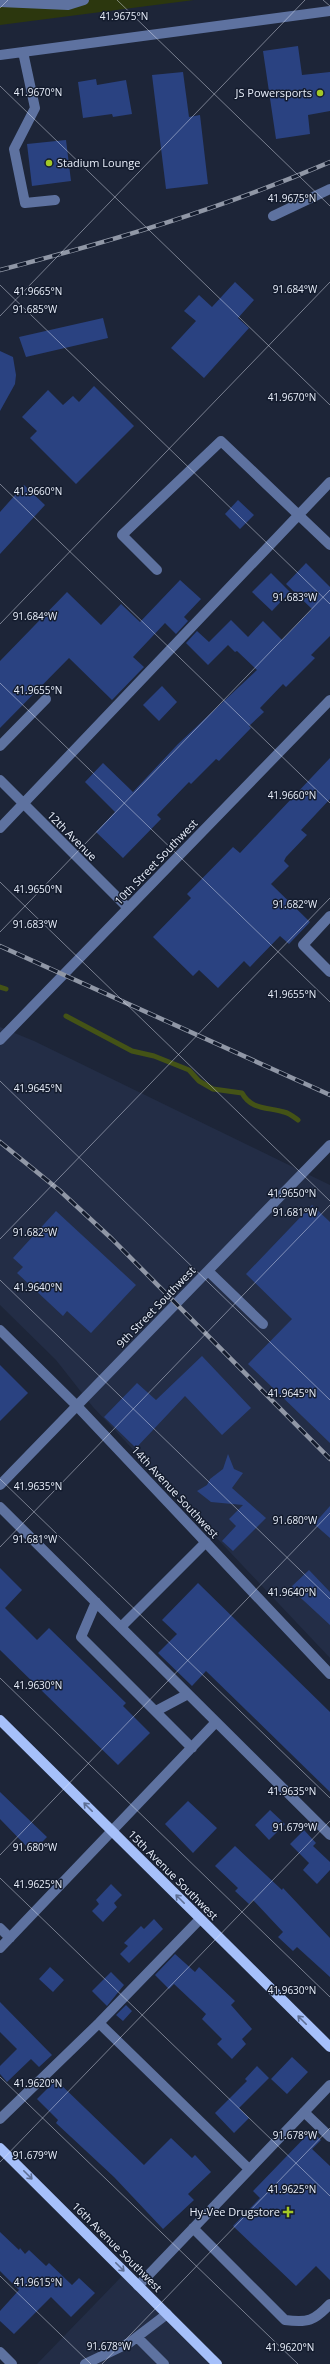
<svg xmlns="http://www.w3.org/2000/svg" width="330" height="2364" font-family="'Open Sans',sans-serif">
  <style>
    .built { fill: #232d46 }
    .green { fill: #2c370e }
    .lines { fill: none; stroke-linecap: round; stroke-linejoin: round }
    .stream { stroke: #445316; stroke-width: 5 }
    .building { fill: #2a4281 }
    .minor { stroke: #5e72a0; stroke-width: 10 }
    .major { stroke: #a6c0fa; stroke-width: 10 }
    .rail-casing { stroke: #9097a6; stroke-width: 4.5 }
    .rail { stroke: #141c2e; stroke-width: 3; stroke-dasharray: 9; stroke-linecap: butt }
    .oneway { stroke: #5d6e94 }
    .ticks { fill: none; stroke: #e8eefa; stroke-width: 1; stroke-opacity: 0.45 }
    .poi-dot { fill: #a3c926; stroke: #141c2e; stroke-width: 1.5 }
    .labels { text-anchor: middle; stroke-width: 3; stroke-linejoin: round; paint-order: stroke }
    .poi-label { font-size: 11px; fill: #e8eefa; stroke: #141c2e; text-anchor: end }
    .street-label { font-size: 11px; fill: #e8eefa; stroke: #141c2e }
    .ticks-label { font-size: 10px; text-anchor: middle; fill: #e8eefa; stroke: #141c2e; stroke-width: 3; stroke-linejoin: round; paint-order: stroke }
  </style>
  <rect width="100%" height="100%" fill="#1d2538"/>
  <!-- built -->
  <path class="built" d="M0 1027 34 1041 330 1185V1658L93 1407 56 1360 0 1305Z
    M125 2273 217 2364H37Z"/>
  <!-- green -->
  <path class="green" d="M0 0H194L0 25Z"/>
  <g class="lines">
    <!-- stream -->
    <path class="stream" d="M0 987 6 989
      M66 1016 132 1051 154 1056 189 1070 199 1081 213 1089 242 1093C251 1110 268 1107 284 1112 289 1113 294 1117 298 1120"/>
  </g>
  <!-- building -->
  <path class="building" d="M298 46 302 75 330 72V111L308 115 310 134 276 139 263 51Z
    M183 72 189 117 200 115 208 184 166 189 152 75Z
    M96 79 97 85 126 80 132 114 113 117 112 114 83 118 78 82Z
    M66 140 71 181 32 186 27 144Z
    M235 282 254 300 238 318 249 328 204 378 171 348 196 321 184 311 199 295 212 307Z
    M103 318 108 338 26 357 19 337Z
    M0 351 13 357 16 375 15 384 0 411Z
    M94 386 134 426 76 484 30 438 37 431 22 417 48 390 63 405 73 396 79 402Z
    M24 485 45 505 0 554V512Z
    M238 500 254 515 240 529 225 514Z
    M306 563 330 587V636L311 655 315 658 286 687 283 684 260 708 264 712 249 726 251 728 219 761 216 759 191 784 189 782 157 815 161 819 123 858 96 832 115 812 85 782 103 763 133 792 178 744 257 670 237 651 235 652 228 645 208 665 186 643 197 631 209 642 231 620 248 637 263 621 282 640 312 609 286 584Z
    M271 573 290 592 272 611 252 592Z
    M180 580 201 599 184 617 188 621 176 634 165 623 133 657 144 667 112 700 69 658 0 728V661L67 592 101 625 121 604 140 622Z
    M162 686 177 702 159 721 143 705Z
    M330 758V799L301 830 307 835 286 857 284 861 289 866 271 884 310 922 289 944 280 936 250 967 244 961 218 988 199 970 193 976 153 937 191 898 187 894 233 847 240 853Z
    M312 1205 330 1222V1443L248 1364 292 1319 246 1274Z
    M56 1211 136 1285 91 1333 67 1311 63 1316 17 1273 23 1267 13 1258Z
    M202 1356 251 1408 222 1435 185 1396 136 1448 104 1417 137 1383 156 1400Z
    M0 1365 28 1393 0 1421Z
    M228 1454 234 1469 243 1473 232 1488 266 1518 233 1551 222 1541 236 1526 229 1519 243 1505 211 1502 197 1491 207 1485 210 1479 223 1469Z
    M330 1506V1538L314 1524Z
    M0 1568 22 1590 5 1608 37 1640 49 1628 126 1703 123 1706 150 1733 118 1765 0 1650Z
    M309 1570 330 1592V1625L290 1588Z
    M198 1583 330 1712V1792L206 1671 192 1686 158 1653 177 1634 162 1620Z
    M0 1792 47 1837 32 1852 0 1819Z
    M188 1801 217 1828 193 1853 165 1824Z
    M270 1810 285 1824 269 1840 255 1825Z
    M304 1830 316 1843 313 1846 330 1862V1870L317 1884 303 1870 309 1863 290 1844Z
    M235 1846 282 1890 283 1888 330 1938V1977L297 1947 293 1951 278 1937 283 1932 253 1900 249 1904 235 1891 238 1888 215 1866Z
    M111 1884 122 1895 114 1903 117 1907 103 1922 92 1911 99 1904 96 1900Z
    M154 1919 163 1929 129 1963 120 1954 128 1946 124 1943 141 1926 144 1929Z
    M175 1954 195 1972 199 1967 235 2001 231 2005 252 2029 242 2039 246 2044 232 2059 217 2044 222 2039 202 2019 206 2014 174 1984 169 1989 155 1975Z
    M50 1967 64 1980 53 1992 39 1979Z
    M111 1972 124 1985 107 2006 92 1991Z
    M0 2002 52 2055 39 2067 31 2059 7 2082 0 2074V2066L17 2049 0 2032Z
    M126 2005 132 2011 123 2021 116 2015Z
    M292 2057 308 2072 287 2094 271 2079Z
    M257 2066 269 2078 239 2108 249 2118 234 2133 215 2113 247 2081 245 2079Z
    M56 2080 144 2165 171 2138 192 2158 195 2155 211 2172 188 2194 194 2200 163 2229 114 2177 56 2123 58 2120 37 2099Z
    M311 2131 321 2140 312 2149 330 2166V2280L316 2266 296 2286 233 2226 260 2198 253 2191Z
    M0 2232 19 2250 20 2248 25 2254 29 2250 46 2266 49 2263 72 2285 79 2278 95 2293 71 2317 51 2297 14 2334 0 2321V2311L19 2290 0 2271Z"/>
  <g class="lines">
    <!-- minor -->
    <path class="minor" d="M0 2 68 5 84 0
      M23 52 35 108 14 149 25 203 55 200
      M0 55 330 11
      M273 216 330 189
      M157 570 122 535 221 441 330 545
      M0 746 46 699
      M0 780 128 908
      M0 828 330 482
      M330 916 303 945 330 972
      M0 1040 330 700
      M208 1271 263 1324
      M0 1330 77 1406 330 1674
      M0 1485 330 1145
      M0 1507 330 1835
      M96 1602 81 1637 192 1748
      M121 1627 206 1542
      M156 1711 188 1694
      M0 1928 10 1938
      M0 1948 216 1722
      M99 2023 249 2169
      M304 2112 330 2137
      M0 2119 99 2023 200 1919
      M193 2228 285 2320C308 2323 314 2321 330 2304
      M138 2286 330 2085
      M137 2337 164 2364
      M0 2352 12 2364
      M85 2364 129 2343 167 2314"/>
    <!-- major -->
    <path class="major" d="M0 1720 330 2047
      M0 2148 217 2364"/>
    <defs>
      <path id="rail" d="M0 270C113 241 223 208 330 162
        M0 946 330 1095
        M0 1142 59 1190 112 1239 330 1459"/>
    </defs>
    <!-- rail casing -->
    <use href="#rail" class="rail-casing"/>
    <!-- rail -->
    <use href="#rail" class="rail"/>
  </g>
  <!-- one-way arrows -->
  <defs><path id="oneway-shaft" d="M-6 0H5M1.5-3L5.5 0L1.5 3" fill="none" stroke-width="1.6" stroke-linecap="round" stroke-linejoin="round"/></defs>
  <g class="oneway">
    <use href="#oneway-shaft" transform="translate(88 1807) rotate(-135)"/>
    <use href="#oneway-shaft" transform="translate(180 1899) rotate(-135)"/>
    <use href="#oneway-shaft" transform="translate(302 2020) rotate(-135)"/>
    <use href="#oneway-shaft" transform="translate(28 2175) rotate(45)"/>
    <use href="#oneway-shaft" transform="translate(120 2267) rotate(45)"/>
  </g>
  <!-- ticks -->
  <path class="ticks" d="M117 0 330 206M323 0 330 6M0 8 8 0M0 86 330 405M0 285 330 604M0 316 305 0M0 484 330 803M0 624 330 282M0 683 330 1002M0 882 330 1201M0 932 330 590M0 1081 330 1400M0 1239 330 898M0 1280 330 1599M0 1479 330 1798M0 1547 330 1205M0 1678 330 1997M0 1855 330 1513M0 1878 330 2196M0 2077 298 2364M0 2162 330 1821M0 2276 91 2364M102 2364 330 2128"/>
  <!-- markers -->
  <g class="poi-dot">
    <circle cx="320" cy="93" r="4"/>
    <circle cx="49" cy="163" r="4"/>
    <path d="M286 2206h4v4h4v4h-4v4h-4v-4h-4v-4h4z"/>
  </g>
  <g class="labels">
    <!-- poi labels -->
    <g class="poi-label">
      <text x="312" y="97">JS Powersports</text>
      <text x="57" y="167" text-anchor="start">Stadium Lounge</text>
      <text x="280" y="2216">Hy-Vee Drugstore</text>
    </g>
    <!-- street labels -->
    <g class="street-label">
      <text transform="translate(72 836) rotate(45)" y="4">12th Avenue</text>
      <text transform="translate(156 862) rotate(-46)" y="4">10th Street Southwest</text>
      <text transform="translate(156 1307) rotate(-46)" y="4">9th Street Southwest</text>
      <text transform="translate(175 1492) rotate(47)" y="4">14th Avenue Southwest</text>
      <text transform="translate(173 1875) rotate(45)" y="4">15th Avenue Southwest</text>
      <text transform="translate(117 2247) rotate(45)" y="4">16th Avenue Southwest</text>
    </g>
  </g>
  <g class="ticks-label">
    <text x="124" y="20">41.9675°N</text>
    <text x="38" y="96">41.9670°N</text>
    <text x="292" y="202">41.9675°N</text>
    <text x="295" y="293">91.684°W</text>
    <text x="38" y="295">41.9665°N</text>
    <text x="35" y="313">91.685°W</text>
    <text x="292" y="401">41.9670°N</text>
    <text x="38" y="495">41.9660°N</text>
    <text x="295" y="601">91.683°W</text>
    <text x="35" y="620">91.684°W</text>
    <text x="38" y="694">41.9655°N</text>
    <text x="292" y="799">41.9660°N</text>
    <text x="38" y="893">41.9650°N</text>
    <text x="295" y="908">91.682°W</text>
    <text x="35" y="928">91.683°W</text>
    <text x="292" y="998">41.9655°N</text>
    <text x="38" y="1092">41.9645°N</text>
    <text x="292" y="1197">41.9650°N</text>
    <text x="295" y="1216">91.681°W</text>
    <text x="35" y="1236">91.682°W</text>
    <text x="38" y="1291">41.9640°N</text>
    <text x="292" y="1397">41.9645°N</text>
    <text x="38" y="1490">41.9635°N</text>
    <text x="295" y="1524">91.680°W</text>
    <text x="35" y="1543">91.681°W</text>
    <text x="292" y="1596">41.9640°N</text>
    <text x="38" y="1689">41.9630°N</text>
    <text x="292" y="1795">41.9635°N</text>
    <text x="295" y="1831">91.679°W</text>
    <text x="35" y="1851">91.680°W</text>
    <text x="38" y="1888">41.9625°N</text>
    <text x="292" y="1994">41.9630°N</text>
    <text x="38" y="2087">41.9620°N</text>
    <text x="295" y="2139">91.678°W</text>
    <text x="35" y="2159">91.679°W</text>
    <text x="292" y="2193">41.9625°N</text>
    <text x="38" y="2286">41.9615°N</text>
    <text x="109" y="2350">91.678°W</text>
    <text x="290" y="2351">41.9620°N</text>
  </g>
</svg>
